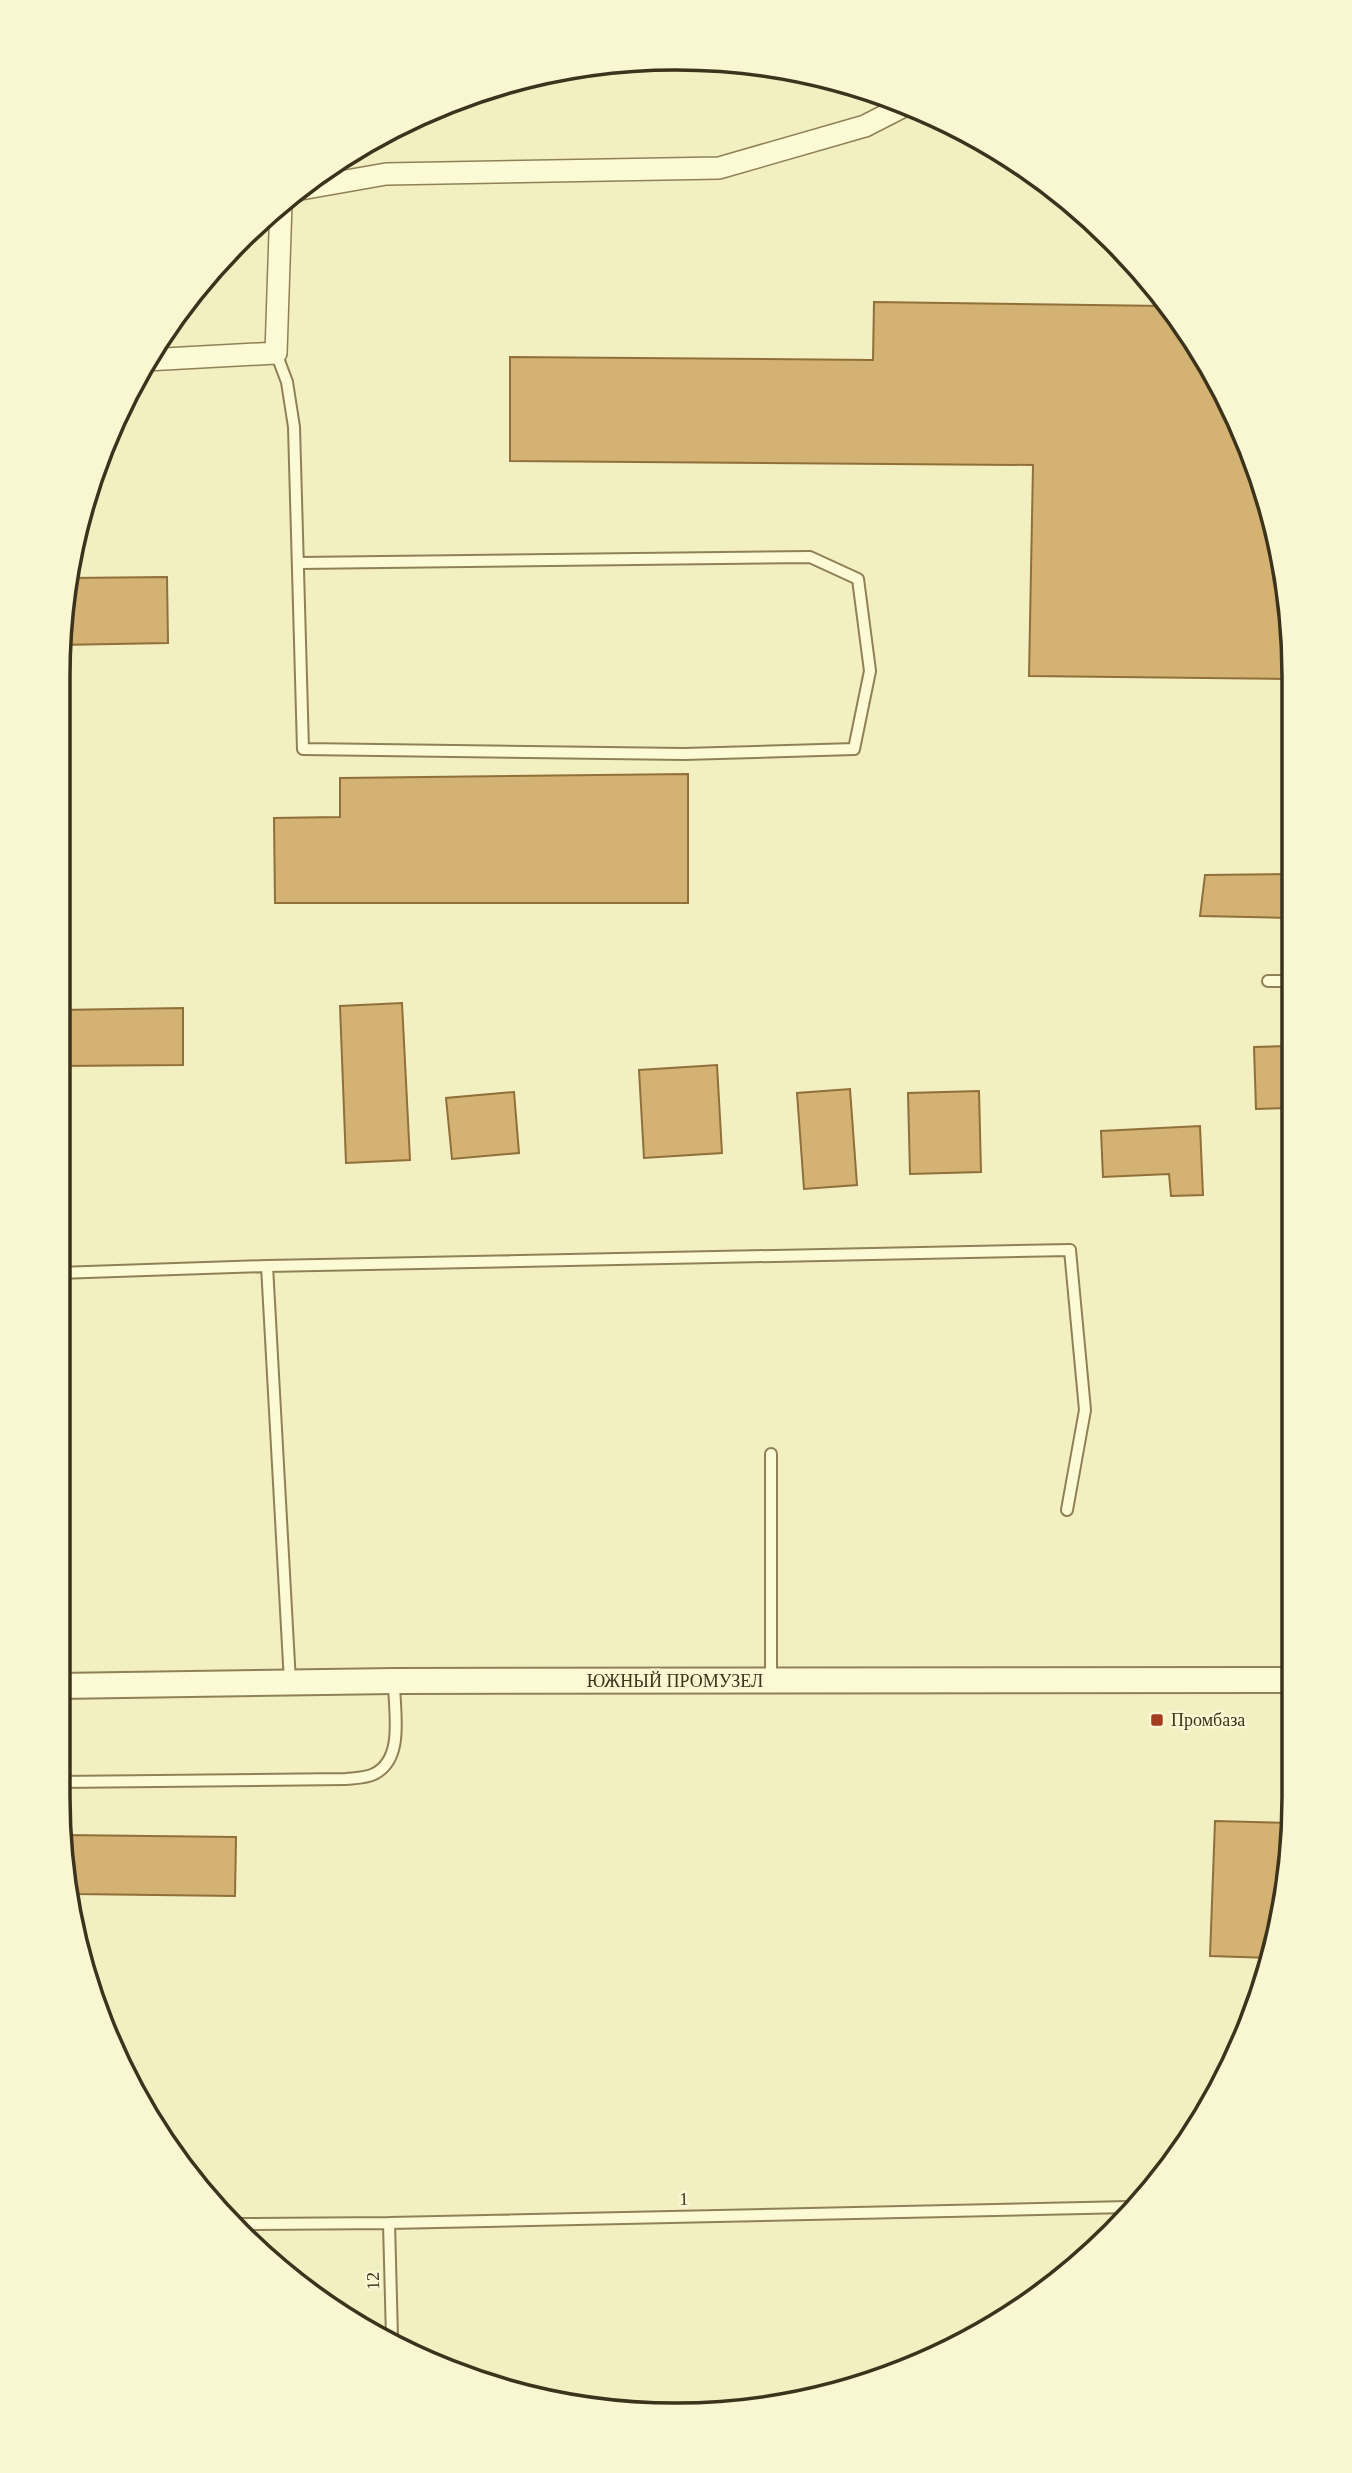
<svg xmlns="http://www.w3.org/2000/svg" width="1352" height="2473" font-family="Georgia,serif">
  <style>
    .building { fill: #d4b273; stroke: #906f3a; stroke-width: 2 }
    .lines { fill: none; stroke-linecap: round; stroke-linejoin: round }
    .service-casing { stroke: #8e8156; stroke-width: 14 }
    .minor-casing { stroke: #8e8156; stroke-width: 24 }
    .tertiary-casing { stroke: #8e8156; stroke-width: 28 }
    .service { stroke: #fcf9d5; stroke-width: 10 }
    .minor { stroke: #fcf9d5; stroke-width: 21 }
    .tertiary { stroke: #fcf9d5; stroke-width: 24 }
    .poi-dot { fill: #a33d20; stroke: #f9f7d2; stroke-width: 2.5 }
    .labels { text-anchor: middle; stroke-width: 5; stroke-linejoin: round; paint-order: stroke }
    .street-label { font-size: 18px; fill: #3c331c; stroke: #f9f7d2 }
    .poi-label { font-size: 18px; fill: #3c331c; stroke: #f9f7d2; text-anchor: start }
    .rim { fill: none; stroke: #3c331c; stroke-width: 3.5 }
  </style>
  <rect width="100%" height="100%" fill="#f2efc1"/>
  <!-- building -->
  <path class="building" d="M874 302 1166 306 1190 332 1261 477 1289 596V679L1029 676 1033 465 510 461V357L873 360Z
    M167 577 168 643 59 645 69 578Z
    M688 774V903H275L274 818 340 817V778Z
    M1290 874V918L1200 916 1205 875Z
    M402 1003 410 1160 346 1163 340 1006Z
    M183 1008V1065L59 1066V1010Z
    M1290 1046 1291 1108 1256 1109 1254 1047Z
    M717 1065 722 1153 644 1158 639 1070Z
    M850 1089 857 1185 804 1189 797 1093Z
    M979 1091 981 1172 910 1174 908 1093Z
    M514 1092 519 1153 452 1159 446 1098Z
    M1200 1126 1203 1195 1171 1196 1169 1174 1103 1177 1101 1131Z
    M1215 1821 1293 1823V1837L1273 1958 1210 1956Z
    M64 1835 236 1837 235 1896 74 1894Z"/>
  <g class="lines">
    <defs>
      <path id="service" d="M276 353 287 382 294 427 303 749 684 754 854 749 870 671 858 579 810 557 299 563
        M1268 981H1290
        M267 1266 1070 1250 1085 1410 1067 1510
        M58 1273 267 1266 290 1682
        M771 1681V1454
        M58 1782 346 1779C355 1778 366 1778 374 1774 405 1759 394 1711 394 1682
        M389 2223 392 2338
        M240 2224 389 2223 1129 2207"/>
      <path id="minor" d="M295 190 386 174 719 168 865 126 906 105
        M146 360 276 353 281 203"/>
      <path id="tertiary" d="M58 1686 394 1681 1292 1680"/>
    </defs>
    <!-- service casing -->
    <use href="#service" class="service-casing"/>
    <!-- minor casing -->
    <use href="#minor" class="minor-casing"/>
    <!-- tertiary casing -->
    <use href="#tertiary" class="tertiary-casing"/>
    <!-- service -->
    <use href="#service" class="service"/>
    <!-- minor -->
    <use href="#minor" class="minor"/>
    <!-- tertiary -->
    <use href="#tertiary" class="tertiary"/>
  </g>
  <!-- markers -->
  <rect class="poi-dot" x="1150" y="1713" width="14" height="14" rx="3.5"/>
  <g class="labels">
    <!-- street labels -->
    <g class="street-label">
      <text x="675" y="1687">ЮЖНЫЙ ПРОМУЗЕЛ</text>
      <text transform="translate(684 2199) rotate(-1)" y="6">1</text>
      <text transform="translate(373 2281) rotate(-92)" y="6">12</text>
    </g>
    <!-- poi labels -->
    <g class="poi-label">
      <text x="1171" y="1726">Промбаза</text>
    </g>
  </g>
  <!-- crop -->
  <path d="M0 0H1352V2473H0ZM676 70H676A606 606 0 0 1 1282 676V1797A606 606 0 0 1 676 2403H676A606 606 0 0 1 70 1797V676A606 606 0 0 1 676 70Z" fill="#f9f7d2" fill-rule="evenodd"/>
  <path class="rim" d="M676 70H676A606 606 0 0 1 1282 676V1797A606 606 0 0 1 676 2403H676A606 606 0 0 1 70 1797V676A606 606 0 0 1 676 70Z"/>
</svg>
